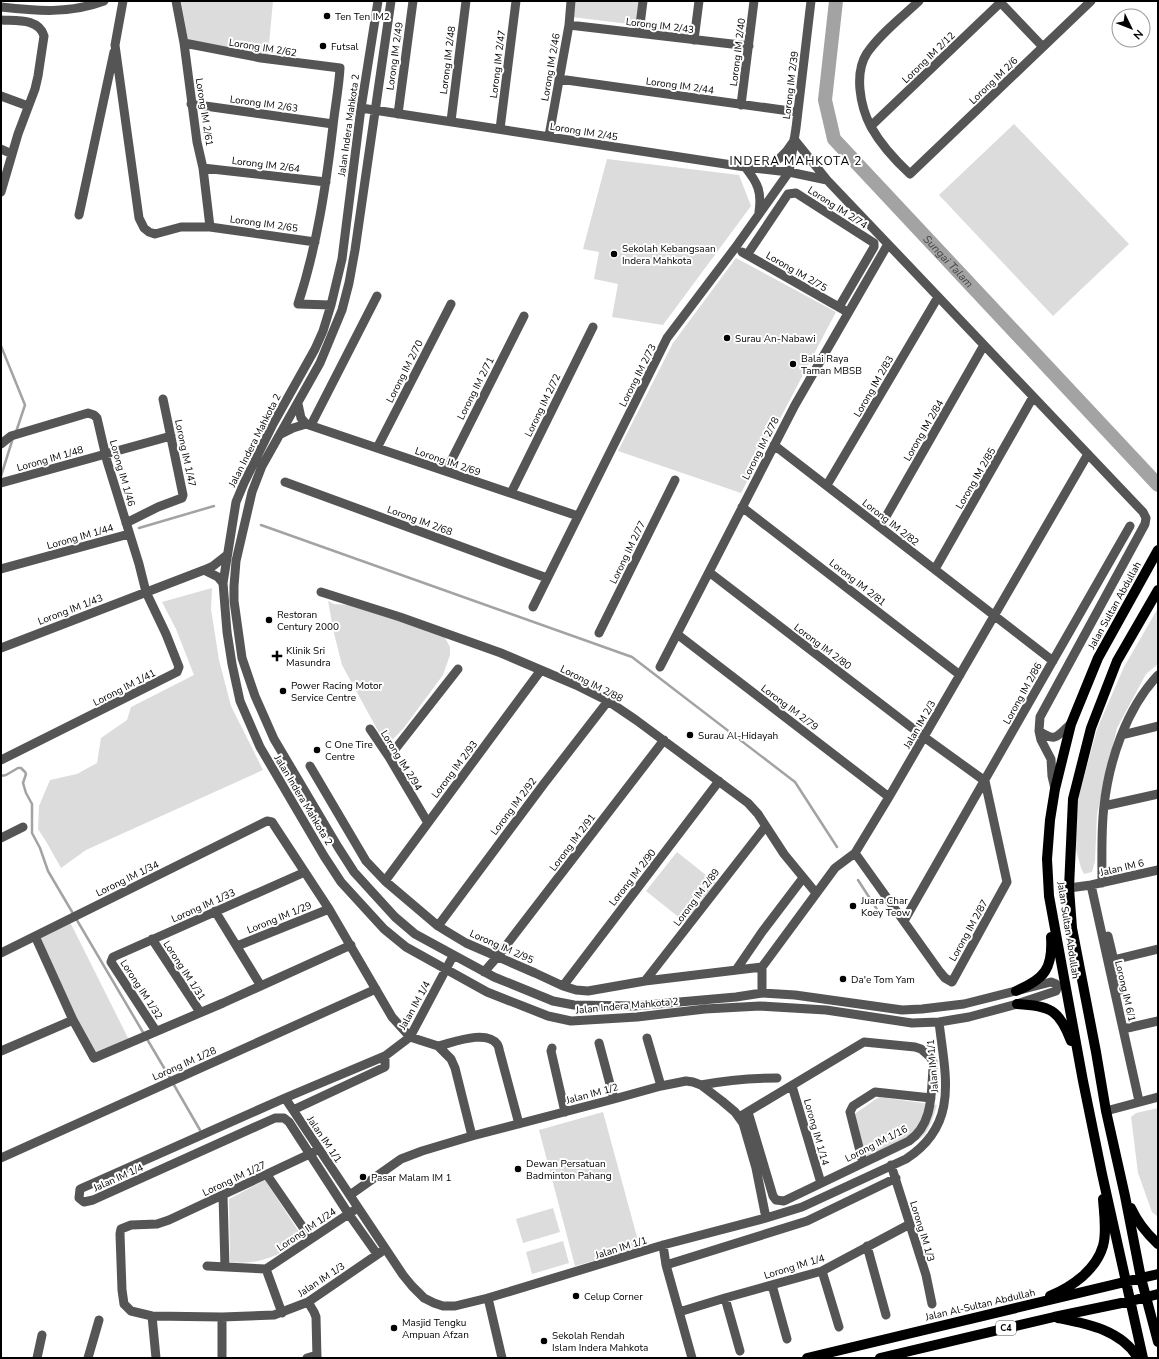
<svg xmlns="http://www.w3.org/2000/svg" width="1159" height="1359" font-family="'Nunito Sans',sans-serif">
  <style>
    .green { fill: #dcdcdc }
    .lines { fill: none; stroke-linecap: round; stroke-linejoin: round }
    .stream { stroke: #a3a3a3; stroke-width: 2.5 }
    .river { stroke: #a3a3a3; stroke-width: 14 }
    .minor { stroke: #555; stroke-width: 9 }
    .major { stroke: #000; stroke-width: 10 }
    .poi-dot { fill: #000; stroke: #fff; stroke-width: 1.5 }
    .labels { text-anchor: middle; stroke-width: 4; stroke-linejoin: round; paint-order: stroke }
    .shield { fill: #fff; stroke: #4c4c4c; stroke-width: 1 }
    .shield-label { font-size: 9px; font-weight: bold; fill: #000 }
    .poi-label { font-size: 10px; fill: #000; stroke: #fff; text-anchor: start }
    .street-label { font-size: 10px; fill: #000; stroke: #fff }
    .water-label { font-size: 11px; font-style: italic; fill: #444; stroke: #fff }
    .quarter-label { font-size: 12px; letter-spacing: 1px; fill: #000; stroke: #fff }
  </style>
  <rect width="100%" height="100%" fill="#fff"/>
  <!-- green -->
  <path class="green" d="M181 1H273L268 55 188 41Z
    M574 1H639L637 25 572 17Z
    M1014 124 1129 244 1053 316 939 195Z
    M607 159 739 175 751 206 663 325 612 317 618 284 594 279 599 252 583 249Z
    M736 258 836 312 741 493 618 451 673 343Z
    M212 588 211 609 219 660 231 706 263 770 86 850 61 868 47 843 38 829 39 806 50 780 77 774 97 763 101 738 127 720 131 707 194 675 176 629 162 602Z
    M328 601 334 604 349 605 444 636 450 647V655L443 675 403 729 390 742 383 740 342 665 334 633Z
    M1158 608V664L1146 674 1117 728 1097 814 1095 861 1092 872 1084 874 1081 868 1075 846 1078 799 1097 729 1124 667Z
    M677 852 716 883 686 923 646 891Z
    M69 920 130 1042 94 1058 35 936Z
    M879 1097 937 1105C934 1114 931 1126 925 1134 913 1147 884 1158 867 1166L853 1115Z
    M1158 1108V1217L1152 1212 1138 1173 1131 1117 1136 1113Z
    M603 1112 640 1248 575 1266 539 1130Z
    M265 1180 301 1235C298 1239 295 1244 291 1247 273 1259 251 1265 230 1262L229 1199Z
    M553 1208 560 1232 523 1243 516 1219Z
    M563 1241 569 1263 532 1274 526 1252Z"/>
  <g class="lines">
    <!-- stream -->
    <path class="stream" d="M1 346 25 405 16 432
      M1 476 13 438
      M261 525 632 657 795 782 837 847
      M139 528 214 506
      M1 776 6 775 18 768H21L25 772 26 774 23 783 26 793 32 804V833L40 848 48 871 144 1034
      M858 880 880 914
      M147 1039 170 1078
      M174 1085 200 1130"/>
    <!-- river -->
    <path class="river" id="s1" d="M836 1 825 100 834 139 1158 485"/>
    <!-- minor -->
    <path class="minor" d="M123 1 115 45 139 218 144 228 149 232 155 234 181 227H210L315 242
      M176 1 184 43 197 142 203 168 210 227
      M378 1 361 108 342 259 331 305 323 331 315 349 273 424 244 483 236 502 223 583 227 632 232 664 240 701 260 747 324 856 341 882 384 929 406 947 487 992 548 1016 571 1021 637 1017 705 1009 760 1006 826 1010 912 1023 939 1022 969 1017 1017 1004 1056 991 1057 988 1056 984 1051 982 964 1004 922 1009 902 1010 795 995 762 993 736 997 634 1006 574 1005 553 1001 494 977 415 934 395 917 354 872 338 847 274 739 255 696 242 658 234 601V586L236 561 252 492 262 466 320 363 342 310 349 283 355 250 391 1
      M919 1C901 18 881 33 867 53 854 73 860 106 871 127 880 143 896 161 910 174L1091 1
      M999 1 1043 47
      M1 7C37 11 69 14 104 1
      M1 20C16 21 39 18 44 36L38 76 35 89 18 134 1 192
      M569 25 749 46
      M639 33 643 1
      M694 40 699 1
      M184 43 261 58 340 68C339 87 335 107 333 126 326 186 317 246 298 304L331 305
      M559 79 797 112
      M1 96 28 106
      M191 104 333 124
      M741 105 754 1
      M361 108 745 167 789 172 827 180
      M398 114 413 1
      M451 121 466 1
      M871 126 1000 3
      M500 129 516 1
      M549 136 569 25 571 1
      M794 139 827 180 1143 512 1146 518 1145 524 1040 717 1039 731 1041 740 1051 759 1052 776 1055 789
      M1 149 12 154
      M745 167C758 183 762 192 759 212
      M203 168 326 182
      M762 168C776 164 785 155 793 142
      M79 215 114 52
      M742 252 844 310
      M747 255 788 194 796 193 874 243V247L839 307
      M298 404 301 418 306 424 578 516
      M311 425 377 296
      M281 434 293 428 306 424
      M1 444 11 436 88 413 94 415 97 418 107 461 139 564 146 592 166 634 179 667 177 672 1 760
      M774 445 1053 661
      M377 448 451 304
      M446 471 524 316
      M285 482 547 578
      M1 483 171 436
      M827 485 938 297
      M511 493 593 327
      M742 507 960 675
      M126 523 158 507 182 498 183 495 163 399
      M880 527 984 345
      M1 569 129 534
      M935 569 1033 397
      M204 570 218 577 223 583
      M709 572 924 737 985 781
      M321 592 400 617 501 653 576 685 608 701 636 720 748 803 758 814 784 854 816 893
      M533 607 667 338 735 248 789 172 796 128 811 1
      M599 633 675 480
      M677 634 889 797
      M1 648 204 570 213 566 227 555
      M660 667 795 405 888 244
      M370 729 389 757 428 823
      M1039 731C1057 743 1056 736 1071 724
      M1122 735 1158 726
      M389 757 458 669
      M310 766 366 861 385 881 438 926 451 934 466 943 535 973 563 986 576 990 588 991 645 981 762 967
      M1104 806 1158 794
      M1 838 23 827
      M855 853 940 972 945 978 952 982 1007 882 985 781
      M385 881 541 670
      M1102 883C1102 857 1101 831 1104 806 1109 761 1126 709 1158 675
      M1091 885 1139 1101
      M1069 888 1091 885 1158 870
      M215 911 261 986
      M904 921 1130 526
      M438 926 543 785 608 701
      M35 936 73 1020 94 1058 223 1003 351 945
      M1108 936 1121 990
      M152 939 200 1012
      M237 946 329 909
      M1 953 263 823 267 821 272 822 329 909 392 1017 410 1037 438 1046 451 1059 455 1068 472 1136
      M1109 961 1158 949
      M736 970 762 932 803 878
      M484 972 498 956 664 740
      M645 981 765 827
      M563 986 719 781
      M762 993V967L835 868 855 853 889 797 1088 454
      M1123 1029 1158 1021
      M156 1031 111 962 113 957 305 872
      M647 1038 661 1086
      M599 1043 614 1099
      M438 1046C452 1043 486 1029 497 1044 499 1046 499 1050 500 1053L519 1124
      M552 1048 551 1051 565 1112
      M1 1051 73 1020
      M701 1085C727 1080 751 1078 777 1078
      M792 1086 821 1183
      M285 1098 403 1275 412 1286 424 1298 434 1303 443 1306H455L488 1298 663 1245 766 1218 802 1207 906 1159C960 1124 945 1075 939 1022
      M293 1110 385 1067V1056
      M1106 1111 1158 1097
      M739 1117 864 1042 915 1047 921 1049 930 1057 933 1062V1068C931 1095 933 1124 909 1141L784 1201 776 1200 773 1196 748 1112
      M314 1152 169 1220 157 1224 131 1225 121 1229 120 1234 122 1290 124 1304 131 1311 152 1316 222 1317 274 1315 308 1302 381 1252
      M1 1158 376 989
      M863 1163 850 1112 853 1106 875 1092 931 1098
      M891 1165 926 1275 932 1304
      M267 1175 311 1239
      M223 1195 225 1267
      M350 1195 401 1159 422 1151 472 1136 614 1099 661 1086 686 1081 693 1082 701 1085 722 1101 735 1112 743 1123 756 1168 766 1218
      M663 1245 666 1265 692 1358
      M867 1246 886 1315
      M377 1254 348 1213 289 1122 284 1118H275L93 1200 84 1202 79 1198 80 1189 285 1098 385 1056 410 1037 453 956
      M666 1265 807 1221 896 1178
      M207 1266 266 1269
      M266 1269 353 1211
      M266 1269 282 1313
      M822 1271 839 1327
      M772 1285 787 1339
      M488 1298 502 1358
      M725 1298 740 1351
      M308 1302 314 1312 316 1317 317 1358
      M679 1312 725 1298 822 1271 910 1224
      M152 1316 156 1358
      M222 1317V1358
      M37 1358 42 1335
      M88 1358 99 1320
      M307 1358 317 1355"/>
    <!-- major -->
    <path class="major" d="M1158 590 1117 661 1091 728 1073 799 1069 888 1072 928 1096 1052 1106 1111 1125 1196 1141 1278 1158 1342
      M1016 991C1045 979 1053 968 1051 937
      M1017 1004C1050 1006 1059 1009 1071 1041
      M1131 1208C1138 1223 1146 1233 1158 1244
      M1050 1296C1072 1287 1096 1270 1103 1246 1107 1232 1104 1214 1103 1199
      M1058 1318C1088 1324 1121 1330 1138 1358
      M807 1358 1158 1274
      M880 1358 1054 1317 1131 1301 1158 1294
      M1143 1358 1102 1174 1083 1081 1049 896 1047 859 1050 820 1055 789 1071 724 1098 658 1158 550"/>
  </g>
  <!-- markers -->
  <g class="poi-dot">
    <circle cx="327" cy="16" r="4"/>
    <circle cx="323" cy="46" r="4"/>
    <circle cx="614" cy="254" r="4"/>
    <circle cx="727" cy="338" r="4"/>
    <circle cx="793" cy="364" r="4"/>
    <circle cx="269" cy="620" r="4"/>
    <path d="M275 650h4v4h4v4h-4v4h-4v-4h-4v-4h4z"/>
    <circle cx="283" cy="691" r="4"/>
    <circle cx="690" cy="735" r="4"/>
    <circle cx="317" cy="750" r="4"/>
    <circle cx="853" cy="906" r="4"/>
    <circle cx="843" cy="979" r="4"/>
    <circle cx="518" cy="1169" r="4"/>
    <circle cx="363" cy="1177" r="4"/>
    <circle cx="576" cy="1296" r="4"/>
    <circle cx="394" cy="1328" r="4"/>
    <circle cx="544" cy="1341" r="4"/>
  </g>
  <g class="labels">
    <!-- shield labels -->
    <rect class="shield" x="996" y="1321" width="20" height="14" rx="3"/>
    <g class="shield-label">
      <text x="1006" y="1331">C4</text>
    </g>
    <!-- poi labels -->
    <g class="poi-label">
      <text x="335" y="20">Ten Ten IM2</text>
      <text x="331" y="50">Futsal</text>
      <text x="622" y="252">Sekolah Kebangsaan<tspan x="622" dy="12">Indera Mahkota</tspan></text>
      <text x="735" y="342">Surau An-Nabawi</text>
      <text x="801" y="362">Balai Raya<tspan x="801" dy="12">Taman MBSB</tspan></text>
      <text x="277" y="618">Restoran<tspan x="277" dy="12">Century 2000</tspan></text>
      <text x="286" y="654">Klinik Sri<tspan x="286" dy="12">Masundra</tspan></text>
      <text x="291" y="689">Power Racing Motor<tspan x="291" dy="12">Service Centre</tspan></text>
      <text x="698" y="739">Surau Al-Hidayah</text>
      <text x="325" y="748">C One Tire<tspan x="325" dy="12">Centre</tspan></text>
      <text x="861" y="904">Juara Char<tspan x="861" dy="12">Koey Teow</tspan></text>
      <text x="851" y="983">Da'e Tom Yam</text>
      <text x="526" y="1167">Dewan Persatuan<tspan x="526" dy="12">Badminton Pahang</tspan></text>
      <text x="371" y="1181">Pasar Malam IM 1</text>
      <text x="584" y="1300">Celup Corner</text>
      <text x="402" y="1326">Masjid Tengku<tspan x="402" dy="12">Ampuan Afzan</tspan></text>
      <text x="552" y="1339">Sekolah Rendah<tspan x="552" dy="12">Islam Indera Mahkota</tspan></text>
    </g>
    <!-- street labels -->
    <g class="street-label">
      <text transform="translate(660 25) rotate(7)" y="4">Lorong IM 2/43</text>
      <text transform="translate(263 47) rotate(9)" y="4">Lorong IM 2/62</text>
      <text transform="translate(737 52) rotate(-83)" y="4">Lorong IM 2/40</text>
      <text transform="translate(394 56) rotate(-82)" y="4">Lorong IM 2/49</text>
      <text transform="translate(928 57) rotate(-44)" y="4">Lorong IM 2/12</text>
      <text transform="translate(447 60) rotate(-83)" y="4">Lorong IM 2/48</text>
      <text transform="translate(497 64) rotate(-83)" y="4">Lorong IM 2/47</text>
      <text transform="translate(550 67) rotate(-80)" y="4">Lorong IM 2/46</text>
      <text transform="translate(993 80) rotate(-44)" y="4">Lorong IM 2/6</text>
      <text transform="translate(680 85) rotate(8)" y="4">Lorong IM 2/44</text>
      <text transform="translate(790 85) rotate(-83)" y="4">Lorong IM 2/39</text>
      <text transform="translate(264 103) rotate(8)" y="4">Lorong IM 2/63</text>
      <text transform="translate(205 112) rotate(81)" y="4">Lorong IM 2/61</text>
      <text transform="translate(348 125) rotate(-82)" y="4">Jalan Indera Mahkota 2</text>
      <text transform="translate(584 131) rotate(9)" y="4">Lorong IM 2/45</text>
      <text transform="translate(266 164) rotate(7)" y="4">Lorong IM 2/64</text>
      <text transform="translate(838 207) rotate(33)" y="4">Lorong IM 2/74</text>
      <text transform="translate(264 223) rotate(8)" y="4">Lorong IM 2/65</text>
      <text transform="translate(797 271) rotate(30)" y="4">Lorong IM 2/75</text>
      <text transform="translate(404 371) rotate(-63)" y="4">Lorong IM 2/70</text>
      <text transform="translate(637 375) rotate(-63)" y="4">Lorong IM 2/73</text>
      <text transform="translate(873 386) rotate(-60)" y="4">Lorong IM 2/83</text>
      <text transform="translate(475 388) rotate(-63)" y="4">Lorong IM 2/71</text>
      <text transform="translate(542 405) rotate(-64)" y="4">Lorong IM 2/72</text>
      <text transform="translate(923 430) rotate(-60)" y="4">Lorong IM 2/84</text>
      <text transform="translate(254 440) rotate(-63)" y="4">Jalan Indera Mahkota 2</text>
      <text transform="translate(760 448) rotate(-63)" y="4">Lorong IM 2/78</text>
      <text transform="translate(186 453) rotate(78)" y="4">Lorong IM 1/47</text>
      <text transform="translate(50 458) rotate(-16)" y="4">Lorong IM 1/48</text>
      <text transform="translate(448 461) rotate(19)" y="4">Lorong IM 2/69</text>
      <text transform="translate(123 473) rotate(74)" y="4">Lorong IM 1/46</text>
      <text transform="translate(975 478) rotate(-60)" y="4">Lorong IM 2/85</text>
      <text transform="translate(420 520) rotate(20)" y="4">Lorong IM 2/68</text>
      <text transform="translate(891 522) rotate(38)" y="4">Lorong IM 2/82</text>
      <text transform="translate(80 536) rotate(-16)" y="4">Lorong IM 1/44</text>
      <text transform="translate(627 552) rotate(-64)" y="4">Lorong IM 2/77</text>
      <text transform="translate(858 582) rotate(38)" y="4">Lorong IM 2/81</text>
      <text transform="translate(1114 605) rotate(-61)" y="4">Jalan Sultan Abdullah</text>
      <text transform="translate(70 609) rotate(-21)" y="4">Lorong IM 1/43</text>
      <text transform="translate(823 646) rotate(37)" y="4">Lorong IM 2/80</text>
      <text transform="translate(592 683) rotate(27)" y="4">Lorong IM 2/88</text>
      <text transform="translate(124 687) rotate(-27)" y="4">Lorong IM 1/41</text>
      <text transform="translate(1022 693) rotate(-61)" y="4">Lorong IM 2/86</text>
      <text transform="translate(790 707) rotate(37)" y="4">Lorong IM 2/79</text>
      <text transform="translate(919 724) rotate(-60)" y="4">Jalan IM 2/3</text>
      <text transform="translate(402 760) rotate(58)" y="4">Lorong IM 2/94</text>
      <text transform="translate(454 769) rotate(-53)" y="4">Lorong IM 2/93</text>
      <text transform="translate(304 800) rotate(59)" y="4">Jalan Indera Mahkota 2</text>
      <text transform="translate(513 806) rotate(-53)" y="4">Lorong IM 2/92</text>
      <text transform="translate(572 842) rotate(-53)" y="4">Lorong IM 2/91</text>
      <text transform="translate(1122 867) rotate(-13)" y="4">Jalan IM 6</text>
      <text transform="translate(632 877) rotate(-52)" y="4">Lorong IM 2/90</text>
      <text transform="translate(127 878) rotate(-26)" y="4">Lorong IM 1/34</text>
      <text transform="translate(696 897) rotate(-53)" y="4">Lorong IM 2/89</text>
      <text transform="translate(203 905) rotate(-24)" y="4">Lorong IM 1/33</text>
      <text transform="translate(279 917) rotate(-22)" y="4">Lorong IM 1/29</text>
      <text transform="translate(968 930) rotate(-61)" y="4">Lorong IM 2/87</text>
      <text transform="translate(1069 930) rotate(81)" y="4">Jalan Sultan Abdullah</text>
      <text transform="translate(502 946) rotate(24)" y="4">Lorong IM 2/95</text>
      <text transform="translate(185 970) rotate(57)" y="4">Lorong IM 1/31</text>
      <text transform="translate(142 989) rotate(57)" y="4">Lorong IM 1/32</text>
      <text transform="translate(1126 991) rotate(77)" y="4">Lorong IM 6/1</text>
      <text transform="translate(414 1005) rotate(-61)" y="4">Jalan IM 1/4</text>
      <text transform="translate(627 1005) rotate(-5)" y="4">Jalan Indera Mahkota 2</text>
      <text transform="translate(184 1063) rotate(-24)" y="4">Lorong IM 1/28</text>
      <text transform="translate(932 1066) rotate(-95)" y="4">Jalan IM 1/1</text>
      <text transform="translate(592 1093) rotate(-15)" y="4">Jalan IM 1/2</text>
      <text transform="translate(817 1132) rotate(74)" y="4">Lorong IM 1/14</text>
      <text transform="translate(325 1139) rotate(56)" y="4">Jalan IM 1/1</text>
      <text transform="translate(876 1143) rotate(-27)" y="4">Lorong IM 1/16</text>
      <text transform="translate(118 1177) rotate(-24)" y="4">Jalan IM 1/4</text>
      <text transform="translate(234 1178) rotate(-25)" y="4">Lorong IM 1/27</text>
      <text transform="translate(306 1229) rotate(-34)" y="4">Lorong IM 1/24</text>
      <text transform="translate(923 1231) rotate(73)" y="4">Lorong IM 1/3</text>
      <text transform="translate(621 1247) rotate(-17)" y="4">Jalan IM 1/1</text>
      <text transform="translate(794 1266) rotate(-17)" y="4">Lorong IM 1/4</text>
      <text transform="translate(321 1279) rotate(-33)" y="4">Jalan IM 1/3</text>
      <text transform="translate(980 1304) rotate(-13)" y="4">Jalan Al-Sultan Abdullah</text>
    </g>
    <!-- water labels -->
    <g class="water-label">
      <text dy="4" stroke="none"><textPath href="#s1" startOffset="307">Sungai Talam</textPath></text>
    </g>
    <!-- quarter labels -->
    <g class="quarter-label">
      <text x="796" y="165">INDERA MAHKOTA 2</text>
    </g>
  </g>
  <!-- border -->
  <rect width="1159" height="1359" fill="none" stroke="#000000" stroke-width="4"/>
  <!-- north arrow -->
  <g transform="translate(1131 28) rotate(133)"><circle r="19" fill="#ffffff" stroke="#999999"/>
  <path d="M0-3L7 15L0 10L-7 15Z" fill="#000000"/>
  <text y="-6" font-size="11" font-weight="bold" text-anchor="middle" fill="#000000">N</text>
  </g>
</svg>
